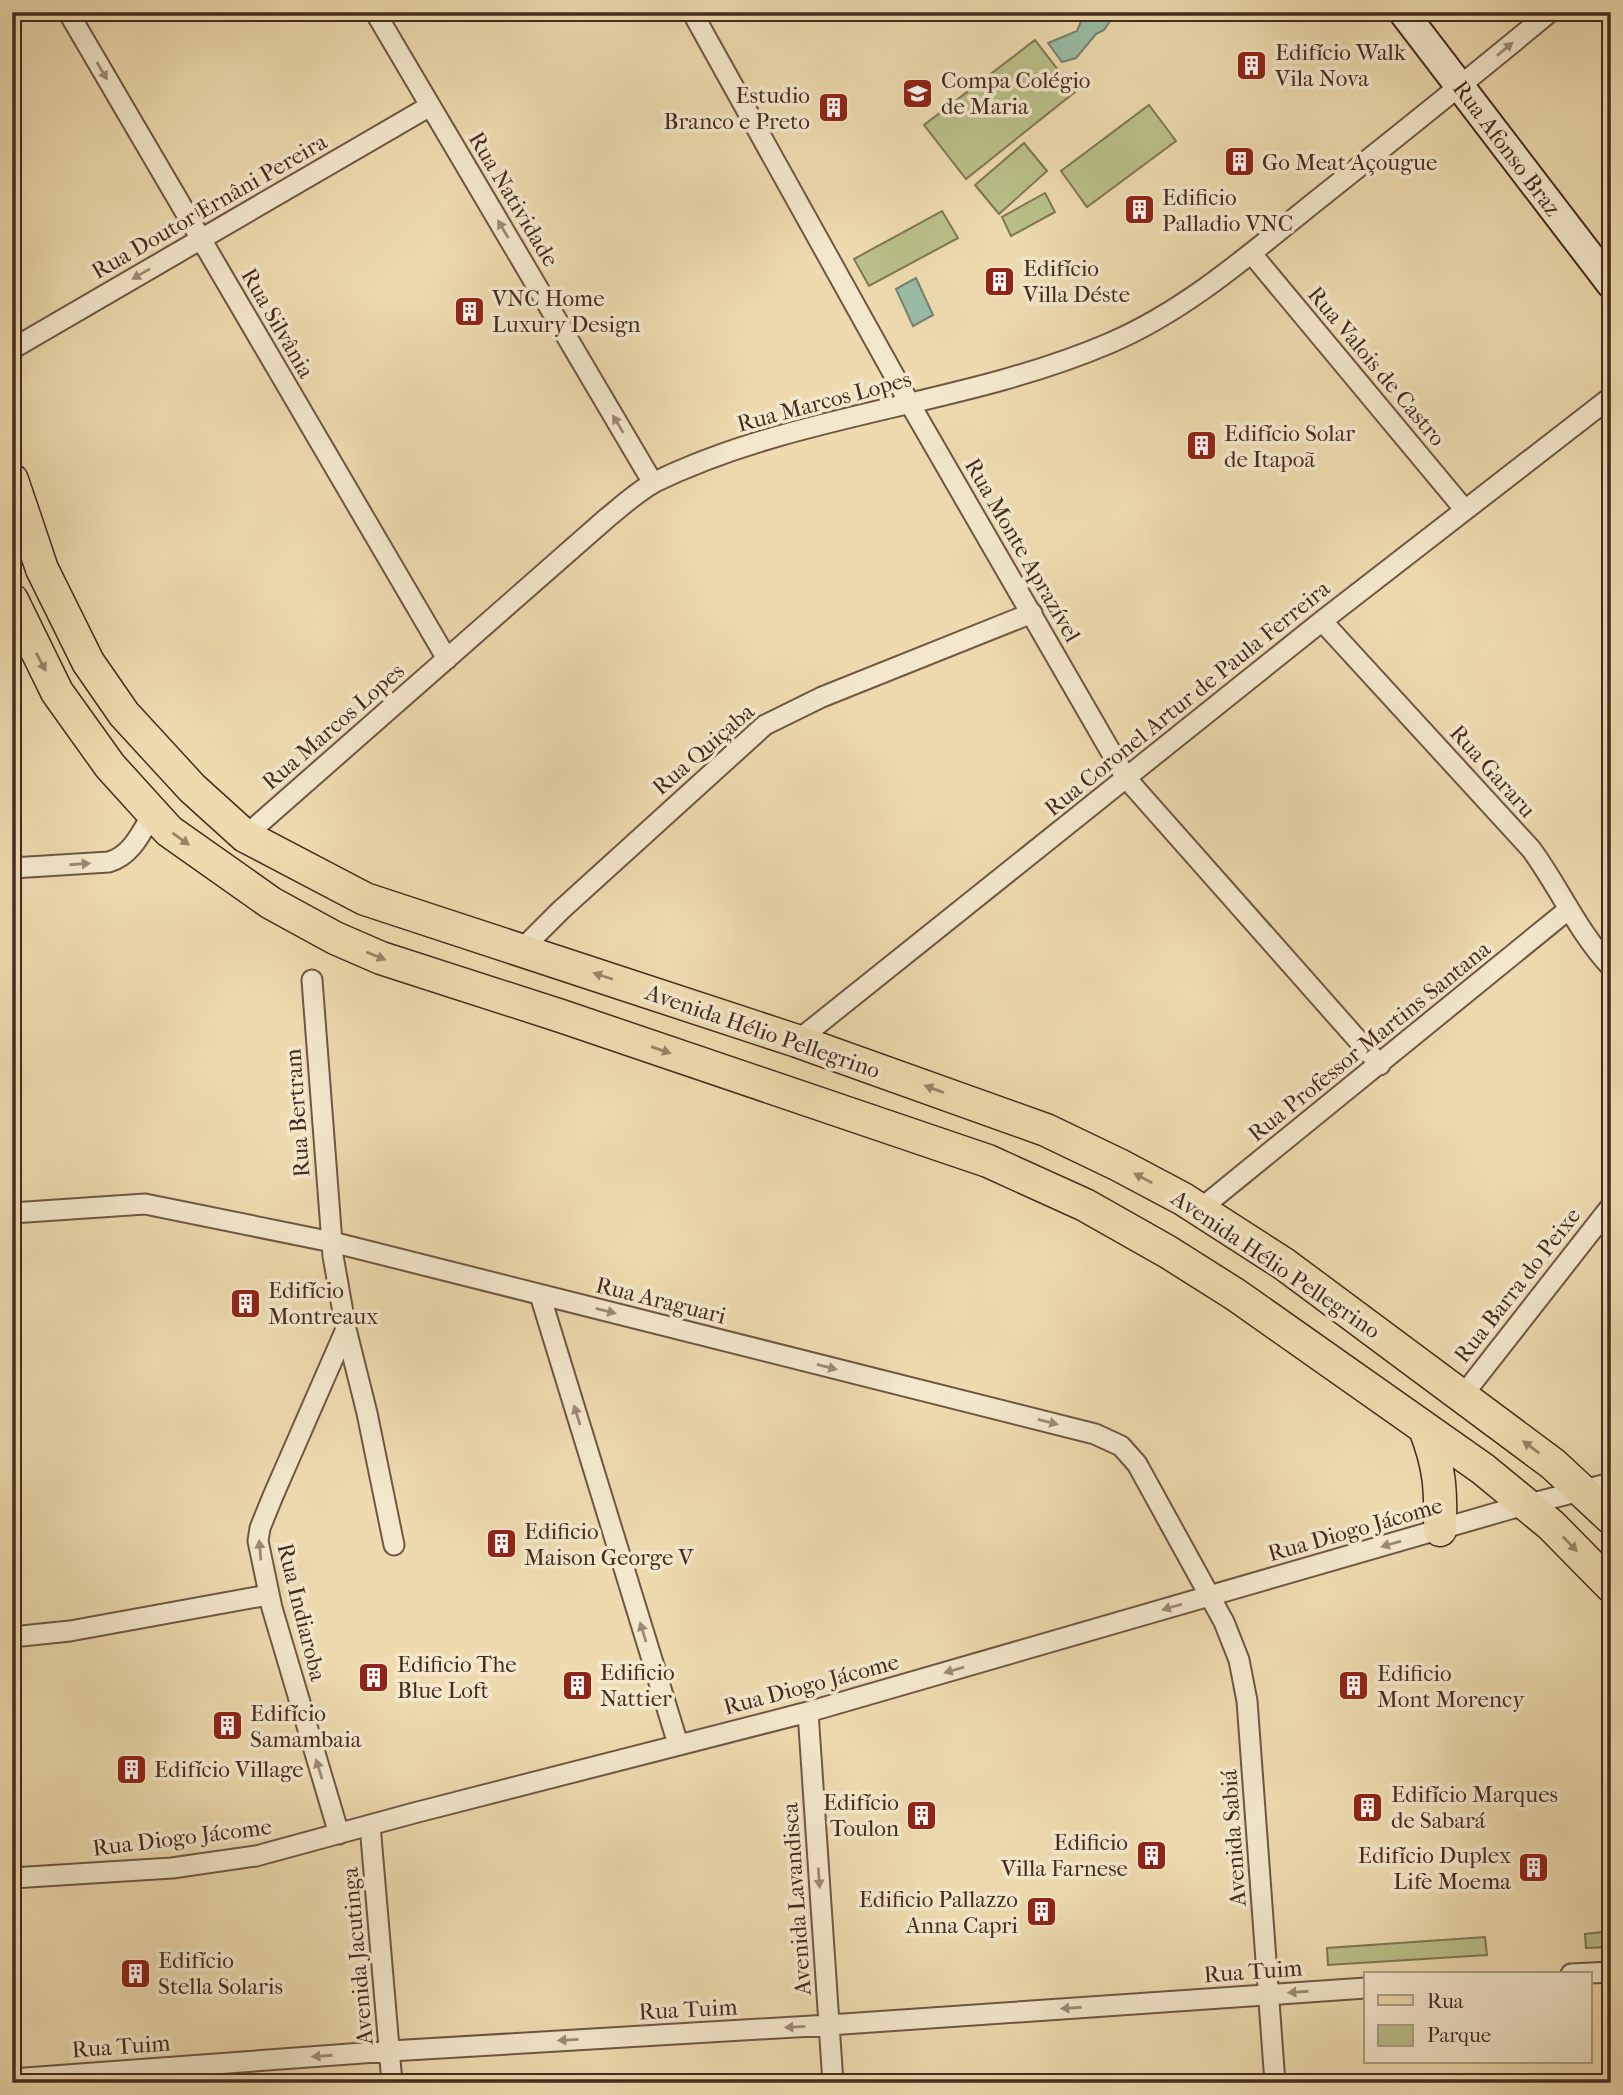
<svg xmlns="http://www.w3.org/2000/svg" width="1623" height="2095" font-family="'IM FELL French Canon',serif">
  <style>
    .green { fill: #bac089; stroke: #807655; stroke-width: 2 }
    .water { fill: #9abca6; stroke: #788271; stroke-width: 2 }
    .lines { fill: none; stroke-linecap: round; stroke-linejoin: round }
    .street-casing { stroke: #6f5744; stroke-width: 23 }
    .secondary-casing { stroke: #452b21; stroke-width: 32 }
    .primary-casing { stroke: #452b21; stroke-width: 35 }
    .street { stroke: #f3e8cb; stroke-width: 19 }
    .secondary { stroke: #f3e8cb; stroke-width: 28 }
    .primary { stroke: #eddbaf; stroke-width: 32 }
    .oneway { fill: #9c8a76 }
    .oneway2 { fill: #998368 }
    .labels { text-anchor: middle; stroke-width: 7; stroke-linejoin: round; paint-order: stroke }
    .poi-label { font-size: 23px; fill: #452b21; stroke: #f3e8cb; text-anchor: start }
    .street-label { font-size: 23px; fill: #452b21; stroke: #f3e8cb }
  </style>
  <rect width="100%" height="100%" fill="#eddbaf"/>
  <filter id="stains"><feTurbulence type="fractalNoise" baseFrequency=".00286" numOctaves="4"/><feColorMatrix values="0 0 0 0 .2 0 0 0 0 .09 0 0 0 0 .02 0 0 0 .5 -.17"/></filter>
  <radialGradient id="worn" r=".72"><stop offset=".6" stop-color="#630" stop-opacity="0"/><stop offset="1" stop-color="#630" stop-opacity=".3"/></radialGradient>
  <!-- green -->
  <path class="green" d="M1035 40 1075 92 966 179 924 125Z
    M1149 105 1176 141 1087 207 1061 171Z
    M1024 143 1047 171 999 214 975 185Z
    M1045 193 1055 212 1011 236 1002 217Z
    M942 211 958 238 869 286 854 259Z
    M1611 1931V1947L1586 1948 1585 1934Z
    M1485 1937 1487 1955 1328 1965 1327 1948Z"/>
  <!-- water -->
  <path class="water" d="M1085 12H1116L1104 30 1096 34 1076 58 1062 62 1048 43 1077 31Z
    M916 278 933 315 913 326 896 289Z"/>
  <g class="lines">
    <defs>
      <path id="street" d="M68 12 447 659
        M375 12 653 483
        M692 12 910 404 1126 778 1380 1065
        M1251 253 1465 510
        M12 349 430 106
        M1322 621 1531 849C1559 887 1578 932 1611 967
        M245 836 607 518C622 506 638 491 655 482 799 412 963 406 1110 343 1187 310 1251 253 1316 201 1394 139 1473 76 1550 12
        M12 868 109 862C132 855 141 833 153 813
        M522 949 561 910 765 725 822 697 1032 613
        M312 980 333 1256 346 1329 367 1413 394 1545
        M797 1041 1322 621 1611 397
        M1199 1210 1569 909
        M12 1213 145 1204 332 1242 1095 1434 1121 1446 1137 1464 1224 1622 1239 1660 1247 1701 1275 2083
        M540 1295 678 1744
        M1463 1395 1611 1206
        M12 1637 70 1631 268 1595
        M808 1712 833 2083
        M370 1825 392 2083
        M339 1834 272 1608 258 1541 260 1528 273 1496 346 1329
        M12 1878 172 1868 256 1856 414 1813 808 1712 1510 1509 1611 1483
        M1571 1974 1611 1972
        M12 2079 390 2051 829 2025 1366 1988"/>
      <path id="secondary" d="M1403 12 1611 284"/>
      <path id="primary" d="M12 480 42 569 88 662 124 714 192 788 245 836 365 899 797 1041 1046 1130 1119 1165 1183 1199 1284 1264 1553 1464 1611 1518
        M12 600 57 692 110 766 169 831 271 903 335 938 381 958 561 1016 988 1161 1085 1205 1168 1252 1236 1295 1483 1469 1551 1525 1611 1586
        M1425 1429C1440 1467 1441 1490 1440 1530"/>
    </defs>
    <!-- street casing -->
    <use href="#street" class="street-casing"/>
    <!-- secondary casing -->
    <use href="#secondary" class="secondary-casing"/>
    <!-- primary casing -->
    <use href="#primary" class="primary-casing"/>
    <!-- street -->
    <use href="#street" class="street"/>
    <!-- secondary -->
    <use href="#secondary" class="secondary"/>
    <!-- primary -->
    <use href="#primary" class="primary"/>
  </g>
  <!-- one-way arrows -->
  <defs><path id="oneway-solid" d="M-6-.8H1V-3.2L6.5 0L1 3.2V.8H-6Z" transform="scale(1.75)"/></defs>
  <g class="oneway">
    <use href="#oneway-solid" transform="translate(1505 49) rotate(-40)"/>
    <use href="#oneway-solid" transform="translate(102 71) rotate(60)"/>
    <use href="#oneway-solid" transform="translate(503 229) rotate(-121)"/>
    <use href="#oneway-solid" transform="translate(141 274) rotate(150)"/>
    <use href="#oneway-solid" transform="translate(618 424) rotate(-121)"/>
    <use href="#oneway-solid" transform="translate(80 864) rotate(-4)"/>
    <use href="#oneway-solid" transform="translate(606 1311) rotate(14)"/>
    <use href="#oneway-solid" transform="translate(827 1367) rotate(14)"/>
    <use href="#oneway-solid" transform="translate(577 1415) rotate(-107)"/>
    <use href="#oneway-solid" transform="translate(1048 1422) rotate(14)"/>
    <use href="#oneway-solid" transform="translate(1391 1544) rotate(164)"/>
    <use href="#oneway-solid" transform="translate(260 1550) rotate(-95)"/>
    <use href="#oneway-solid" transform="translate(1172 1607) rotate(164)"/>
    <use href="#oneway-solid" transform="translate(643 1632) rotate(-107)"/>
    <use href="#oneway-solid" transform="translate(954 1670) rotate(164)"/>
    <use href="#oneway-solid" transform="translate(319 1769) rotate(-107)"/>
    <use href="#oneway-solid" transform="translate(819 1878) rotate(86)"/>
    <use href="#oneway-solid" transform="translate(1298 1992) rotate(176)"/>
    <use href="#oneway-solid" transform="translate(1071 2008) rotate(176)"/>
    <use href="#oneway-solid" transform="translate(795 2027) rotate(177)"/>
    <use href="#oneway-solid" transform="translate(568 2040) rotate(177)"/>
    <use href="#oneway-solid" transform="translate(322 2056) rotate(176)"/>
  </g>
  <g class="oneway2">
    <use href="#oneway-solid" transform="translate(41 662) rotate(62)"/>
    <use href="#oneway-solid" transform="translate(181 839) rotate(36)"/>
    <use href="#oneway-solid" transform="translate(376 956) rotate(22)"/>
    <use href="#oneway-solid" transform="translate(603 976) rotate(-162)"/>
    <use href="#oneway-solid" transform="translate(661 1050) rotate(19)"/>
    <use href="#oneway-solid" transform="translate(934 1089) rotate(-160)"/>
    <use href="#oneway-solid" transform="translate(1143 1178) rotate(-152)"/>
    <use href="#oneway-solid" transform="translate(1531 1447) rotate(-143)"/>
    <use href="#oneway-solid" transform="translate(1570 1544) rotate(46)"/>
  </g>
  <!-- icons -->
  <defs>
    <symbol id="building-square" viewBox="-11 -11 22 22"><rect x="-9" y="-9" width="18" height="18" rx="4" fill="#8f2418" stroke="#f3e8cb"/><path d="M-4-6H4V6H1V3H-1V6H-4ZM-2.5-4.3h1.7v1.8h-1.7ZM.8-4.3h1.7v1.8H.8ZM-2.5-1h1.7V.8h-1.7ZM.8-1h1.7V.8H.8Z" fill="#fff"/></symbol>
    <symbol id="school-square" viewBox="-11 -11 22 22"><rect x="-9" y="-9" width="18" height="18" rx="4" fill="#8f2418" stroke="#f3e8cb"/><path d="M0-5L7-2L0 1L-7-2ZM-4 1L0 2.5L4 1V4Q0 6-4 4Z" fill="#fff"/></symbol>
  </defs>
  <g fill-rule="evenodd">
    <use href="#building-square" x="1234" y="48" width="35" height="35"/>
    <use href="#school-square" x="900" y="76" width="35" height="35"/>
    <use href="#building-square" x="816" y="90" width="35" height="35"/>
    <use href="#building-square" x="1222" y="144" width="35" height="35"/>
    <use href="#building-square" x="1122" y="192" width="35" height="35"/>
    <use href="#building-square" x="982" y="264" width="35" height="35"/>
    <use href="#building-square" x="452" y="294" width="35" height="35"/>
    <use href="#building-square" x="1184" y="428" width="35" height="35"/>
    <use href="#building-square" x="228" y="1286" width="35" height="35"/>
    <use href="#building-square" x="484" y="1526" width="35" height="35"/>
    <use href="#building-square" x="356" y="1660" width="35" height="35"/>
    <use href="#building-square" x="560" y="1668" width="35" height="35"/>
    <use href="#building-square" x="1336" y="1668" width="35" height="35"/>
    <use href="#building-square" x="210" y="1708" width="35" height="35"/>
    <use href="#building-square" x="114" y="1752" width="35" height="35"/>
    <use href="#building-square" x="1350" y="1790" width="35" height="35"/>
    <use href="#building-square" x="904" y="1798" width="35" height="35"/>
    <use href="#building-square" x="1134" y="1838" width="35" height="35"/>
    <use href="#building-square" x="1516" y="1850" width="35" height="35"/>
    <use href="#building-square" x="1024" y="1894" width="35" height="35"/>
    <use href="#building-square" x="118" y="1956" width="35" height="35"/>
  </g>
  <g class="labels">
    <!-- poi labels -->
    <g class="poi-label">
      <text x="1275" y="60">Edifício Walk<tspan x="1275" dy="26">Vila Nova</tspan></text>
      <text x="941" y="88">Compa Colégio<tspan x="941" dy="26">de Maria</tspan></text>
      <text x="810" y="103" text-anchor="end">Estudio<tspan x="810" dy="26">Branco e Preto</tspan></text>
      <text x="1262" y="170">Go Meat Açougue</text>
      <text x="1162" y="205">Edificio<tspan x="1162" dy="26">Palladio VNC</tspan></text>
      <text x="1023" y="276">Edifício<tspan x="1023" dy="26">Villa Déste</tspan></text>
      <text x="492" y="306">VNC Home<tspan x="492" dy="26">Luxury Design</tspan></text>
      <text x="1224" y="441">Edifício Solar<tspan x="1224" dy="26">de Itapoã</tspan></text>
      <text x="268" y="1298">Edifício<tspan x="268" dy="26">Montreaux</tspan></text>
      <text x="524" y="1539">Edificio<tspan x="524" dy="26">Maison George V</tspan></text>
      <text x="397" y="1672">Edificio The<tspan x="397" dy="26">Blue Loft</tspan></text>
      <text x="600" y="1680">Edificio<tspan x="600" dy="26">Nattier</tspan></text>
      <text x="1377" y="1681">Edificio<tspan x="1377" dy="26">Mont Morency</tspan></text>
      <text x="250" y="1721">Edifício<tspan x="250" dy="26">Samambaia</tspan></text>
      <text x="154" y="1777">Edifício Village</text>
      <text x="1391" y="1802">Edifício Marques<tspan x="1391" dy="26">de Sabará</tspan></text>
      <text x="899" y="1810" text-anchor="end">Edifício<tspan x="899" dy="26">Toulon</tspan></text>
      <text x="1128" y="1850" text-anchor="end">Edificio<tspan x="1128" dy="26">Villa Farnese</tspan></text>
      <text x="1511" y="1863" text-anchor="end">Edifício Duplex<tspan x="1511" dy="26">Life Moema</tspan></text>
      <text x="1018" y="1907" text-anchor="end">Edificio Pallazzo<tspan x="1018" dy="26">Anna Capri</tspan></text>
      <text x="158" y="1968">Edifício<tspan x="158" dy="26">Stella Solaris</tspan></text>
    </g>
    <!-- street labels -->
    <g class="street-label">
      <text transform="translate(1507 148) rotate(53)" y="8">Rua Afonso Braz</text>
      <text transform="translate(514 199) rotate(59)" y="8">Rua Natividade</text>
      <text transform="translate(209 206) rotate(-30)" y="8">Rua Doutor Ernâni Pereira</text>
      <text transform="translate(278 323) rotate(60)" y="8">Rua Silvânia</text>
      <text transform="translate(1377 366) rotate(50)" y="8">Rua Valois de Castro</text>
      <text transform="translate(824 401) rotate(-15)" y="8">Rua Marcos Lopes</text>
      <text transform="translate(1023 550) rotate(60)" y="8">Rua Monte Aprazível</text>
      <text transform="translate(1187 698) rotate(-39)" y="8">Rua Coronel Artur de Paula Ferreira</text>
      <text transform="translate(333 726) rotate(-41)" y="8">Rua Marcos Lopes</text>
      <text transform="translate(703 749) rotate(-41)" y="8">Rua Quiçaba</text>
      <text transform="translate(1493 771) rotate(48)" y="8">Rua Gararu</text>
      <text transform="translate(763 1031) rotate(19)" y="8">Avenida Hélio Pellegrino</text>
      <text transform="translate(1369 1041) rotate(-39)" y="8">Rua Professor Martins Santana</text>
      <text transform="translate(297 1113) rotate(-94)" y="8">Rua Bertram</text>
      <text transform="translate(1276 1264) rotate(34)" y="8">Avenida Hélio Pellegrino</text>
      <text transform="translate(1517 1285) rotate(-52)" y="8">Rua Barra do Peixe</text>
      <text transform="translate(661 1300) rotate(14)" y="8">Rua Araguari</text>
      <text transform="translate(1355 1529) rotate(-16)" y="8">Rua Diogo Jácome</text>
      <text transform="translate(302 1612) rotate(76)" y="8">Rua Indiaroba</text>
      <text transform="translate(811 1684) rotate(-15)" y="8">Rua Diogo Jácome</text>
      <text transform="translate(182 1837) rotate(-7)" y="8">Rua Diogo Jácome</text>
      <text transform="translate(1233 1838) rotate(-94)" y="8">Avenida Sabiá</text>
      <text transform="translate(796 1899) rotate(-94)" y="8">Avenida Lavandisca</text>
      <text transform="translate(357 1956) rotate(-95)" y="8">Avenida Jacutinga</text>
      <text transform="translate(1253 1971) rotate(-4)" y="8">Rua Tuim</text>
      <text transform="translate(688 2009) rotate(-3)" y="8">Rua Tuim</text>
      <text transform="translate(121 2046) rotate(-4)" y="8">Rua Tuim</text>
    </g>
  </g>
  <!-- margin -->
  <rect width="1623" height="2095" fill="none" stroke="#eddbaf" stroke-width="42"/>
  <rect x="14" y="14" width="1595" height="2067" fill="none" stroke="#452b21" stroke-width="3.5"/>
  <rect x="21" y="21" width="1581" height="2053" fill="none" stroke="#452b21" stroke-width="2"/>
  <!-- legend -->
  <rect x="1364" y="1972" width="228" height="91" fill="#f3e8cb" stroke="#ad9c87" stroke-width="2"/>
  <rect x="1378" y="1995" width="35" height="10" fill="#eddbaf" stroke="#ad9c87" stroke-width="2"/>
  <text x="1427" y="2008" font-size="21" fill="#452b21">Rua</text>
  <rect x="1378" y="2025" width="35" height="21" fill="#bac089" stroke="#ad9c87" stroke-width="2"/>
  <text x="1427" y="2042" font-size="21" fill="#452b21">Parque</text>
  <rect width="100%" height="100%" filter="url(#stains)"/>
  <rect width="100%" height="100%" fill="url(#worn)"/>
</svg>
